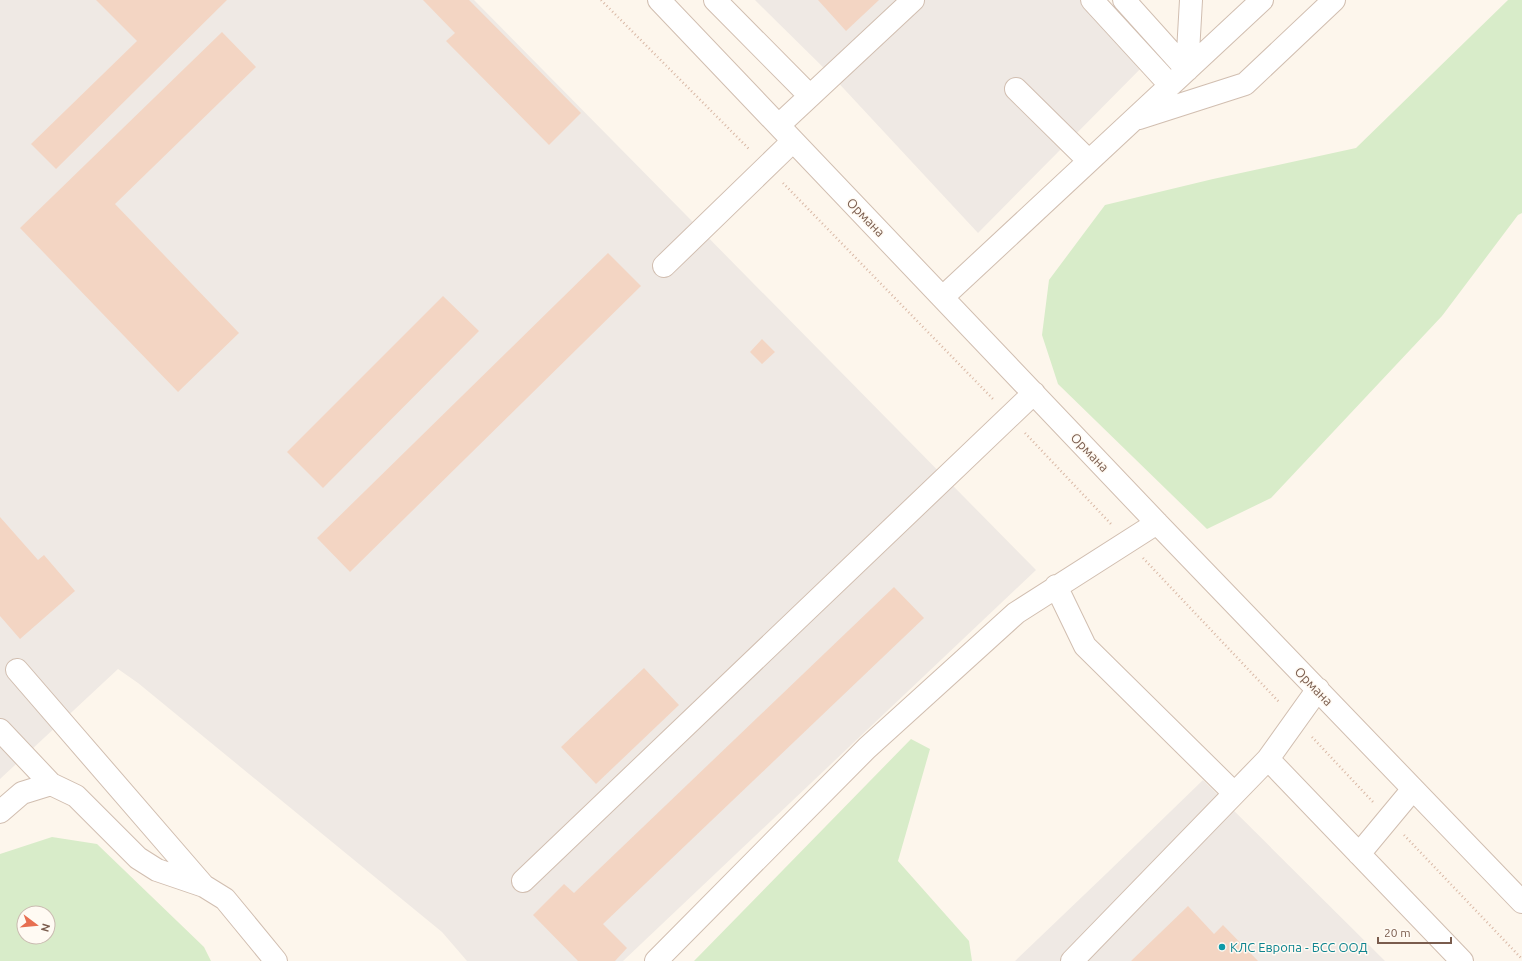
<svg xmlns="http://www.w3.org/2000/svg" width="1522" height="961" font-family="Ubuntu,sans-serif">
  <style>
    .industrial { fill: #efe9e4 }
    .green { fill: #d8ecc9; fill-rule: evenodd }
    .building { fill: #f3d5c3 }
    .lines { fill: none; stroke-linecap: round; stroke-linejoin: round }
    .minor-casing { stroke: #d1beb0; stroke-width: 24 }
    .path { stroke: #d9b8a5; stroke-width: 2.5; stroke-dasharray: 1 3; stroke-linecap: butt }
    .minor { stroke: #fff; stroke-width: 22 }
    .culture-dot { fill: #0f9aa8; stroke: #fffaf3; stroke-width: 1.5 }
    .labels { text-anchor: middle; stroke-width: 3; stroke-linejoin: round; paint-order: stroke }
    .street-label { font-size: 13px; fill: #7a5c4d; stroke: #fffaf3 }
    .culture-label { font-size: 13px; fill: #0d838f; stroke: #fffaf3; text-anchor: start }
  </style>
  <rect width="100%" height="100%" fill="#fdf6ec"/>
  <!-- industrial -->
  <path class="industrial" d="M0 0H474L1036 570 623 961H467L442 932 138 683 118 669 0 779Z
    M755 0H1107L1156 53 978 233 832 76Z
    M1203 780 1385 961H1015L1107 873Z"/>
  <!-- green -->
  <path class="green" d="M1508 0H1522V213L1518 215 1442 316 1271 498 1207 529 1058 384 1042 335 1049 280 1105 205 1213 179 1356 148Z
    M911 739 930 749 898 861 969 941 972 961H694Z
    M52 837 97 844 204 947 211 961H0V854ZM24 913H48V937H24Z"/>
  <!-- building -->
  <path class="building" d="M96 0H227L56 169 31 144 137 41Z
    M423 0H469L581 113 549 145 446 41 455 33Z
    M818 0H879L846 31Z
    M222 32 256 67 115 204 239 333 178 392 20 228Z
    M608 253 641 286 350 572 317 538Z
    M443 296 479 331 323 488 287 452Z
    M762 339 775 352 762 364 750 352Z
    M0 517 38 560 44 555 75 591 20 639 0 616Z
    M894 587 924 618 603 924 627 948 615 961H578L533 915 564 884 574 893Z
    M644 668 679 705 596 784 561 747Z
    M1188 906 1214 934 1223 925 1258 961H1131Z"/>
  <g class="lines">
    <defs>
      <path id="minor" d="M659 0 1157 523 1522 902
        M715 0 810 96
        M1092 0 1170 85
        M1124 0 1187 70
        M1187 70 1191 0
        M1016 89 1089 161
        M1139 118 1245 84 1334 0
        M779 125 913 0
        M664 266 793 141
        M943 297 1262 0
        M1056 586 1085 646 1234 793
        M17 670 203 885
        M0 730 51 784
        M1268 759 1462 961
        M0 812 22 793 51 784 76 796 138 858 157 870 204 886 225 899 276 961
        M1359 854 1413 789
        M523 881 1034 393
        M656 961 867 748 1016 613 1157 523
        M1072 961 1268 759 1318 689"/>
    </defs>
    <!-- minor casing -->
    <use href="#minor" class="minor-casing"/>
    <!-- path -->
    <path class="path" d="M601 0 750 150
      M783 183 993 399
      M1025 433 1111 524
      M1143 558 1280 703
      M1312 737 1373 802
      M1404 835 1522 959"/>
    <!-- minor -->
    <use href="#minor" class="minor"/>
  </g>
  <!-- markers -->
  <circle class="culture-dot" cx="1222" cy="947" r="4"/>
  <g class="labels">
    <!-- street labels -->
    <g class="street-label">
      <text transform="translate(866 217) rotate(46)" y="5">Ормана</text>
      <text transform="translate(1090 452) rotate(46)" y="5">Ормана</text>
      <text transform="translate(1314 686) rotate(46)" y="5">Ормана</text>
    </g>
    <!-- culture labels -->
    <g class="culture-label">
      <text x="1230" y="952">КЛС Европа - БСС ООД</text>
    </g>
  </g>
  <!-- north arrow -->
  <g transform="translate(36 925) rotate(106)"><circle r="19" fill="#fffaf3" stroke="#cabbb1"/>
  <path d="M0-3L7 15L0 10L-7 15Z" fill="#e76f51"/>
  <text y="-6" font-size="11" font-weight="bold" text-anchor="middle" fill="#7a5c4d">N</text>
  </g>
  <!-- scale -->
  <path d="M1378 937v6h73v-6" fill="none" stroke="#7a5c4d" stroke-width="2"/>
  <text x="1384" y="937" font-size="12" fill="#7a5c4d" stroke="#fffaf3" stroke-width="3" paint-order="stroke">20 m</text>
</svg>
